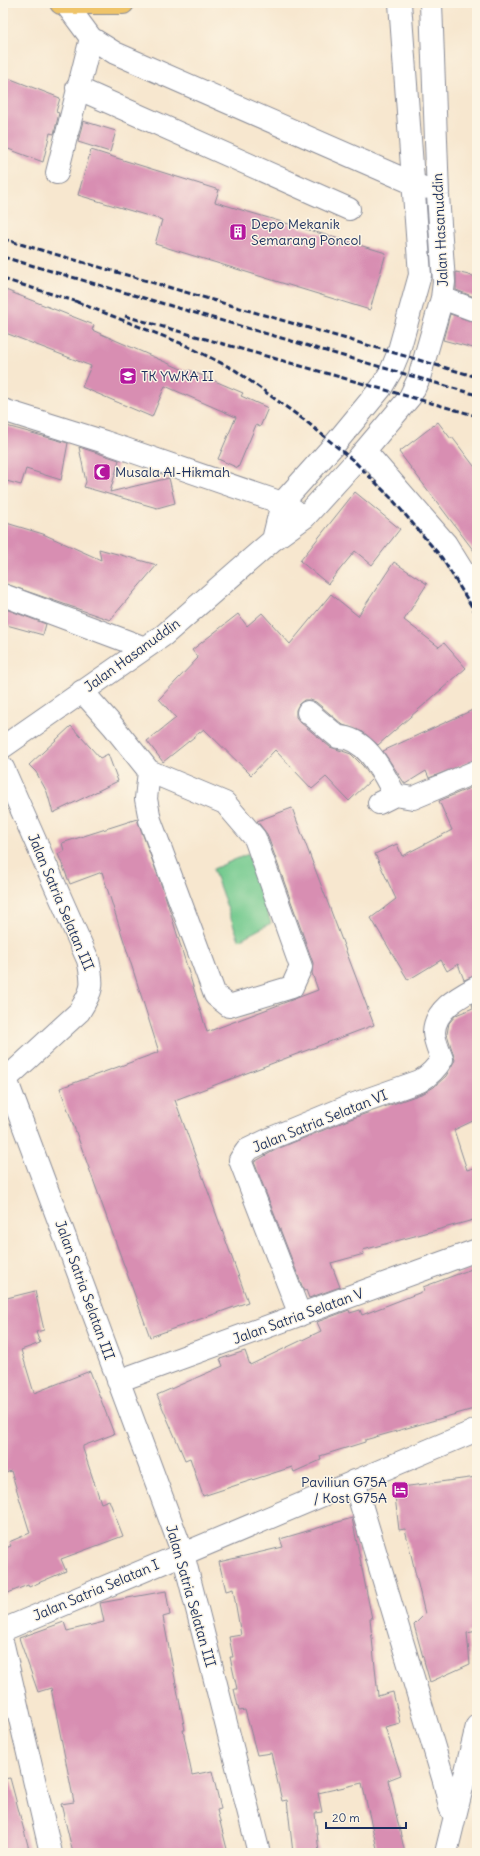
<svg xmlns="http://www.w3.org/2000/svg" width="480" height="1856" font-family="Delius,sans-serif">
  <style>
    .green { fill: #74ca8f; stroke: #487c76 }
    .building { fill: #d88eb2 }
    .lines { fill: none; stroke-linecap: round; stroke-linejoin: round }
    .minor-casing { stroke: #898b96; stroke-width: 24 }
    .major-casing { stroke: #898b96; stroke-width: 24 }
    .minor { stroke: #fff; stroke-width: 22 }
    .major { stroke: #efc469; stroke-width: 22 }
    .rail { stroke: #1b2f5e; stroke-width: 3; stroke-dasharray: 6 3; stroke-linecap: butt }
    .labels { text-anchor: middle; stroke-width: 3; stroke-linejoin: round; paint-order: stroke }
    .poi-label { font-size: 14px; fill: #1b2f5e; stroke: #fcf5e5; text-anchor: start }
    .street-label { font-size: 14px; fill: #1b2f5e; stroke: #fcf5e5 }
  </style>
  <rect width="100%" height="100%" fill="#fcf5e5"/>
  <filter id="ink" filterUnits="userSpaceOnUse"><feTurbulence type="fractalNoise" baseFrequency=".025" numOctaves="2"/><feDisplacementMap in="SourceGraphic" scale="8" xChannelSelector="R" yChannelSelector="G"/><feConvolveMatrix kernelMatrix="1 2 1 2 8 2 1 2 1" color-interpolation-filters="sRGB"/></filter>
  <filter id="wash" filterUnits="userSpaceOnUse"><feTurbulence type="fractalNoise" baseFrequency=".012" numOctaves="4" result="noise"/><feDisplacementMap in="SourceGraphic" scale="16" xChannelSelector="R" yChannelSelector="G"/><feGaussianBlur stdDeviation="0.9" result="paint"/><feColorMatrix in="noise" values="0 0 0 0 0 0 0 0 0 0 0 0 0 0 0 0 0 1.4 0 .05"/><feComposite in="paint" operator="in"/></filter>
  <g filter="url(#wash)">
    <rect width="100%" height="100%" fill="#f7e7cf"/>
    <!-- green -->
    <path class="green" d="M248 854 271 923 239 940 213 869Z"/>
    <g id="blocks">
      <!-- building -->
      <path class="building" d="M3 76 60 98 56 112 59 113 54 134 50 133 43 162 3 147Z
        M83 121 116 131 110 152 78 142Z
        M91 150 219 190 215 202 386 253 370 310 155 244 162 220 78 195Z
        M456 272 477 277V298L456 290Z
        M3 289 94 325 92 330 188 372 189 370 243 393 241 396 268 408 260 427 256 425 238 468 218 459 236 417 165 386 152 417 82 387 91 366 3 332Z
        M450 314 477 323V349L443 340Z
        M438 422 451 439 452 437 477 470V555L399 452Z
        M3 425 68 443 61 480 26 469 21 485 3 480Z
        M79 447 119 460 110 492 169 478 175 503 157 508 84 487 86 482Z
        M355 492 400 529 372 565 355 551 328 584 300 561Z
        M3 522 43 534 101 560 99 549 157 565 110 620 3 583Z
        M394 562 427 584 404 620 439 647 444 643 466 668 378 745 363 732 343 725 316 702 310 700H304L299 704 296 710V717L300 722 330 747 351 754 363 766 372 779 349 801 326 777 312 789 275 750 251 775 204 729 163 762 147 741 176 718 159 699 198 658 192 650 238 614 247 626 262 613 290 644 331 594 358 616Z
        M3 608 46 624 43 635 3 624Z
        M477 708V759L429 778 426 771 405 784 383 751Z
        M71 726 100 758 108 754 118 781 53 813 47 792 36 772 29 765Z
        M477 785V975L464 980 458 964 447 971 441 960 408 980 371 918 396 899 375 854 397 844 402 856 452 830 439 801Z
        M292 808 374 1025 175 1100 248 1302 150 1337 60 1088 159 1052 102 872 70 884 58 854 64 851 62 843 137 819 165 895 207 1032 318 990 312 973 313 963 267 834 257 821Z
        M477 1001V1119L454 1130 467 1170 477 1167V1219L363 1250 364 1254 331 1263 340 1287 309 1298 306 1290 304 1291 254 1162 277 1149 353 1118 424 1093 434 1087 446 1076 455 1060 447 1034 449 1023 456 1015 473 1008 472 1004Z
        M477 1267V1408L365 1440V1442L320 1456 321 1460 294 1472 292 1467 203 1496 190 1458 185 1460 157 1395 223 1366 220 1359 245 1351 250 1365 321 1331 317 1322 349 1310 350 1313 360 1310 362 1315 424 1291 423 1287Z
        M35 1291 44 1330 36 1332 40 1343 21 1350 34 1393 90 1371 114 1434 83 1446V1449L101 1503 109 1500 123 1536 61 1559 66 1571 29 1587 28 1585 3 1595V1549L11 1546 9 1542 30 1533 11 1471 3 1474V1299Z
        M477 1477V1631L467 1633 470 1664 430 1682 414 1625 425 1614 405 1529 399 1530 394 1488Z
        M352 1518 372 1619H370L378 1696 393 1692 400 1723 385 1727 401 1775 388 1780 405 1853H378L362 1783 318 1793 322 1812 315 1813 319 1853H293L287 1800 282 1801 271 1753 257 1755 245 1710 239 1711 234 1689H237L230 1657H233L229 1637 241 1635 233 1589 226 1591 219 1562 283 1547 280 1539Z
        M166 1591 170 1615 163 1617 185 1730H183L192 1775 212 1771 221 1809 217 1810 228 1853H73L61 1804 74 1802 51 1688 38 1692 19 1638 64 1622 67 1631 104 1622 100 1603Z
        M10 1778 30 1853H3V1779Z"/>
    </g>
  </g>
  <g filter="url(#ink)">
    <use href="#blocks" fill-opacity="0" stroke="#898b96" stroke-width="1"/>
    <g class="lines">
      <defs>
        <path id="minor" d="M65 3 91 38 115 53 424 188
          M77 88 349 209
          M57 173 91 38
          M442 298 477 311
          M3 410 105 442 282 503 294 510
          M365 451 446 544 477 594
          M273 540 282 503 334 445 381 388 391 371 398 354 420 275 400 3
          M3 595 145 648
          M82 691 113 726 149 771 225 803 255 838 301 967 292 987 229 1006 215 995 150 820 146 799 149 771
          M308 712 338 737C367 737 383 773 395 795
          M3 747 164 635 273 540 305 517 355 462 410 397 419 378 442 298 444 282 438 195 431 3
          M3 768 88 960C94 985 93 990 79 1012L6 1079 183 1554 259 1853
          M379 803 395 795 413 798 477 771
          M300 1315 240 1160 247 1150 274 1137 349 1106 420 1081C430 1075 436 1069 442 1059 439 1051 434 1040 434 1032 435 1009 459 997 477 987
          M118 1381 477 1250
          M354 1481 444 1781 450 1807 454 1815
          M3 1630 477 1430
          M3 1645 51 1853
          M446 1853 477 1726"/>
        <path id="major" d="M61 3H123"/>
      </defs>
      <!-- minor casing -->
      <use href="#minor" class="minor-casing"/>
      <!-- major casing -->
      <use href="#major" class="major-casing"/>
      <!-- minor -->
      <use href="#minor" class="minor"/>
      <!-- major -->
      <use href="#major" class="major"/>
      <!-- rail -->
      <path class="rail" d="M3 239 477 377
        M3 257 477 395
        M3 279 81 303
        M77 302 183 344 235 370 307 422 355 462 391 498 442 558 477 615
        M125 316 477 416"/>
    </g>
  </g>
  <!-- icons -->
  <defs>
    <symbol id="building-square" viewBox="-11 -11 22 22"><rect x="-9" y="-9" width="18" height="18" rx="4" fill="#b5179e" stroke="#fcf5e5"/><path d="M-4-6H4V6H1V3H-1V6H-4ZM-2.5-4.3h1.7v1.8h-1.7ZM.8-4.3h1.7v1.8H.8ZM-2.5-1h1.7V.8h-1.7ZM.8-1h1.7V.8H.8Z" fill="#fff"/></symbol>
    <symbol id="school-square" viewBox="-11 -11 22 22"><rect x="-9" y="-9" width="18" height="18" rx="4" fill="#b5179e" stroke="#fcf5e5"/><path d="M0-5L7-2L0 1L-7-2ZM-4 1L0 2.5L4 1V4Q0 6-4 4Z" fill="#fff"/></symbol>
    <symbol id="mosque-square" viewBox="-11 -11 22 22"><rect x="-9" y="-9" width="18" height="18" rx="4" fill="#b5179e" stroke="#fcf5e5"/><path d="M3.5-4.9A6 6 0 1 0 3.5 4.9A5 5 0 1 1 3.5-4.9Z" fill="#fff"/></symbol>
    <symbol id="hotel-square" viewBox="-11 -11 22 22"><rect x="-9" y="-9" width="18" height="18" rx="4" fill="#b5179e" stroke="#fcf5e5"/><path d="M-6-4.5h1.5V1H6V5H4.5V3h-9V5H-6ZM-4 0a1.8 1.8 0 1 1 3.6 0ZM.5 0V-2.5h3Q6-2.5 6 0Z" fill="#fff"/></symbol>
  </defs>
  <g fill-rule="evenodd">
    <use href="#building-square" x="228" y="222" width="20" height="20"/>
    <use href="#school-square" x="118" y="366" width="20" height="20"/>
    <use href="#mosque-square" x="92" y="462" width="20" height="20"/>
    <use href="#hotel-square" x="390" y="1480" width="20" height="20"/>
  </g>
  <g class="labels">
    <!-- poi labels -->
    <g class="poi-label">
      <text x="251" y="229">Depo Mekanik<tspan x="251" dy="16">Semarang Poncol</tspan></text>
      <text x="141" y="381">TK YWKA II</text>
      <text x="115" y="477">Musala Al-Hikmah</text>
      <text x="387" y="1487" text-anchor="end">Paviliun G75A<tspan x="387" dy="16">/ Kost G75A</tspan></text>
    </g>
    <!-- street labels -->
    <g class="street-label">
      <text transform="translate(440 230) rotate(-93)" y="5">Jalan Hasanuddin</text>
      <text transform="translate(132 655) rotate(-36)" y="5">Jalan Hasanuddin</text>
      <text transform="translate(61 902) rotate(67)" y="5">Jalan Satria Selatan III</text>
      <text transform="translate(320 1121) rotate(-22)" y="5">Jalan Satria Selatan VI</text>
      <text transform="translate(85 1290) rotate(70)" y="5">Jalan Satria Selatan III</text>
      <text transform="translate(298 1316) rotate(-20)" y="5">Jalan Satria Selatan V</text>
      <text transform="translate(96 1590) rotate(-23)" y="5">Jalan Satria Selatan I</text>
      <text transform="translate(191 1596) rotate(74)" y="5">Jalan Satria Selatan III</text>
    </g>
  </g>
  <!-- margin -->
  <rect width="480" height="1856" fill="none" stroke="#fcf5e5" stroke-width="16"/>
  <!-- scale -->
  <path d="M326 1822v6h80v-6" fill="none" stroke="#1b2f5e" stroke-width="2"/>
  <text x="332" y="1822" font-size="12" fill="#1b2f5e" stroke="#fcf5e5" stroke-width="3" paint-order="stroke">20 m</text>
</svg>
